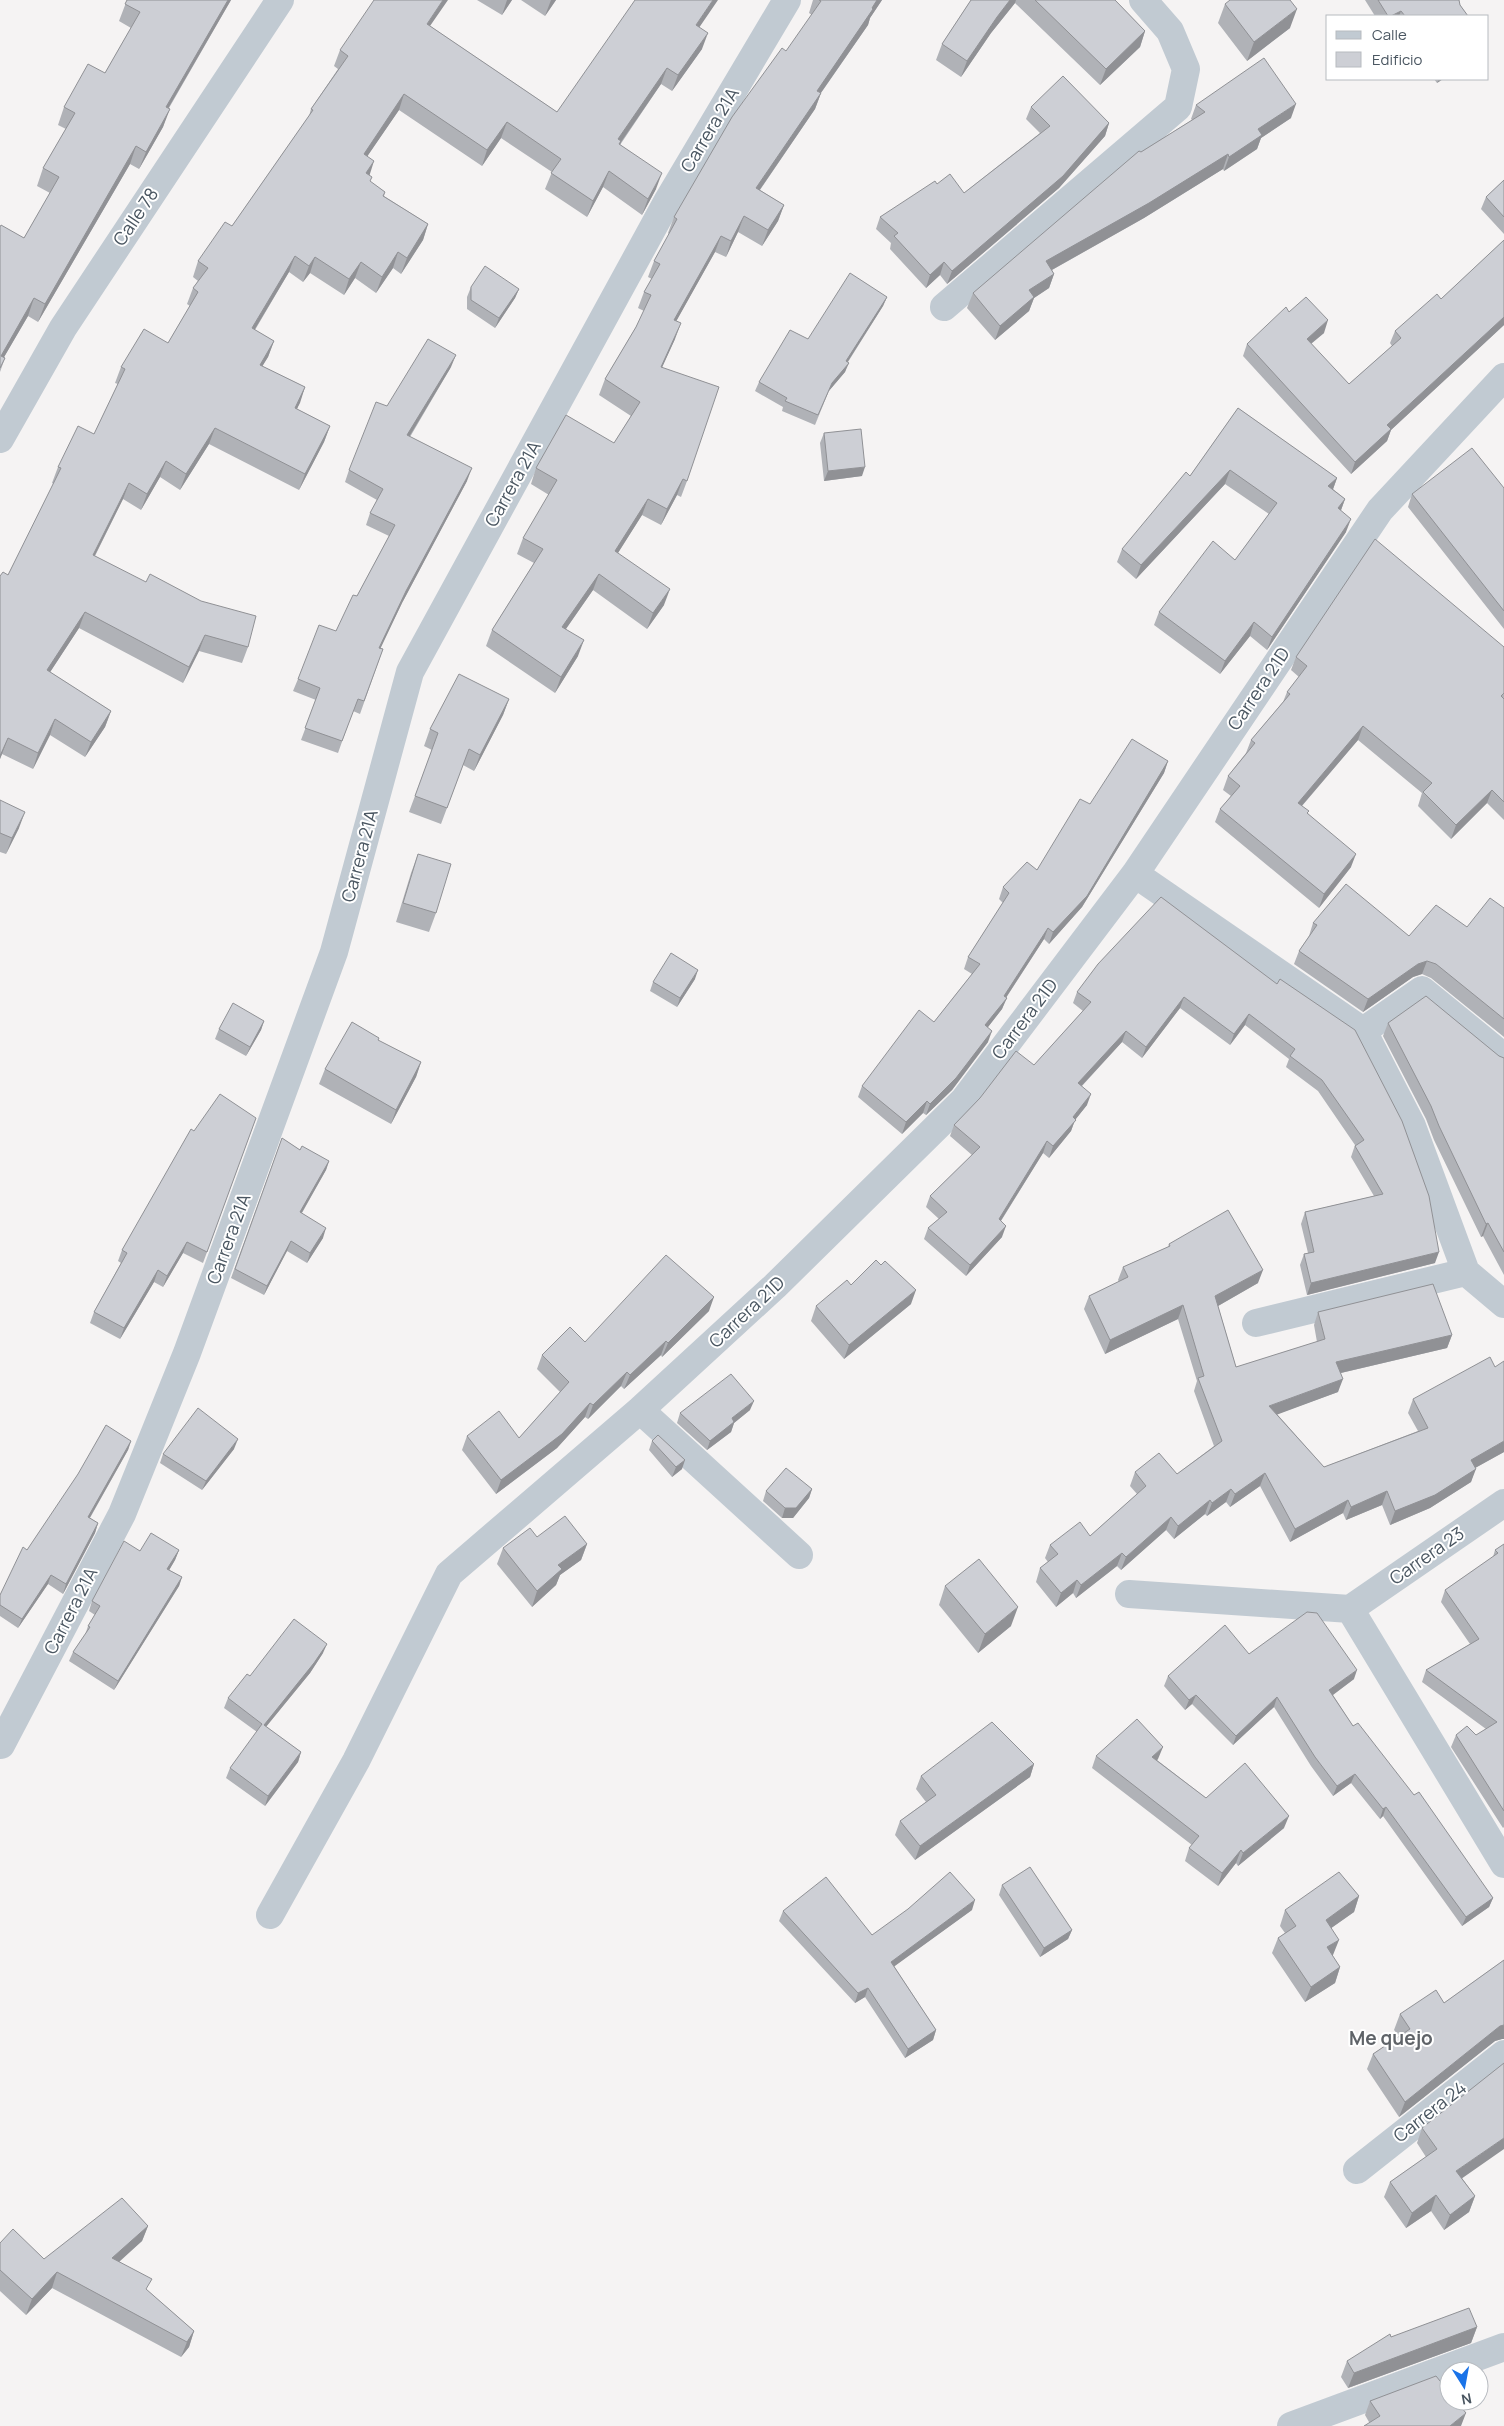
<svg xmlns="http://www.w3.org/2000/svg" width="1504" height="2426" font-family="Manrope,sans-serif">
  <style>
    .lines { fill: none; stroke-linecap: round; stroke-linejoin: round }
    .minor { stroke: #c1cad2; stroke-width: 28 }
    .wall { fill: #b0b2b7 }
    .shaded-wall { fill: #909195 }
    .building { fill: #cdcfd5; stroke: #909195 }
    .labels { text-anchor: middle; stroke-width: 4; stroke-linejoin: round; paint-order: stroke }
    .street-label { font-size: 18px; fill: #4a5661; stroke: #fff }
    .neighbourhood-label { font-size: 19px; font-weight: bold; fill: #5f6368; stroke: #fff }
  </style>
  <rect width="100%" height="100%" fill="#f5f3f3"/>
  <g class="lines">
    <!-- minor -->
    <path class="minor" d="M944 307 1178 107 1186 69 1170 31 1143 0
      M0 439 63 328 280 0
      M1135 874 1363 1031 1412 1126 1466 1272 1504 1304
      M1363 1031 1422 990 1504 1057
      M1256 1323 1466 1272
      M640 1410 799 1555
      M1129 1594 1350 1609
      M1350 1609 1504 1864
      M1350 1609 1504 1503
      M1 1745 122 1514 187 1353 334 952 410 672 667 202 787 0
      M270 1915 356 1761 449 1574 640 1410 775 1286 964 1100 1135 874 1380 510 1504 377
      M1357 2170 1504 2054
      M1291 2426 1504 2347"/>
  </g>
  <!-- wall -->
  <path class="wall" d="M127 0H231L169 108 163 127 139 169 130 164 38 322 28 316 4 357 5 358 0 372V227L24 238 50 193 37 186 43 168 66 129 58 125 64 107 105 73 131 28 119 21Z
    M477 0H512L502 15Z
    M521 0H556L545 16Z
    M813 0H882L870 18 868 25 821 93 815 109 760 190 784 205 778 221 762 246 738 232 726 257 715 252 676 321 675 339 662 367 687 481 681 497 677 495 661 525 642 515 618 553 664 605 647 629 593 590 566 629 578 656 555 693 486 646 492 630 534 563 517 554 523 538 549 495 531 484 536 468 614 443 631 416 599 395 605 379 636 327 644 311 638 308 644 292 652 279 648 277 654 261 669 234 668 233 674 217 812 15 809 13Z
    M971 0H1115L1145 31 1140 47 1100 85 1015 3 991 33 961 77 936 60 942 44Z
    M1365 0H1459L1460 5 1468 16H1375Z
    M1225 4 1290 28 1247 61 1218 23Z
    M430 26 557 112 699 27 702 49 672 91 661 84 620 145 656 189 642 215 603 187 587 217 545 189 552 172 501 138 482 166 399 110 367 156 370 182 385 192 384 196 428 224 423 240 401 274 393 268 376 293 355 278 344 295 310 273 303 282 289 272 255 330 274 341 268 357 262 366 305 387 297 409 330 426 324 442 299 490 209 444 180 490 160 477 141 510 123 499 95 556 248 647 242 663 199 651 183 683 79 628 50 672 111 711 105 727 85 757 50 735 33 769 2 754 0 759V576L8 575 54 484 52 483 58 467 94 434 118 384 115 383 121 367 168 343 190 306 187 304 193 288 198 281 193 277 198 261 232 226 309 116 311 109 338 69 334 66 340 50Z
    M1434 79H1443L1437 83Z
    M1196 105 1291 118 1261 138 1257 149 1224 171 1223 169 1144 218 1052 270 1054 274 1049 288 1034 298 1029 311 995 340 967 308 973 293 1141 152 1192 120 1191 119Z
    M1031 107 1109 123 1105 136 1059 188 947 284 940 275 926 288 890 249 891 243 876 229 880 217 937 184 964 193 1040 133 1026 119Z
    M1504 180V234L1481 209 1486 197Z
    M1504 240V325L1391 430 1387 441 1351 474 1243 356 1247 344 1289 312 1324 333 1311 344 1349 384 1392 346 1390 343 1395 331 1441 299Z
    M471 287 519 289 515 298 495 328 467 309V297Z
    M887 297 883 306 848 362 845 372 828 392 815 425 782 411 783 407 755 391 759 382 808 339Z
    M451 367 410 437 467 481 402 603 380 648 383 649 360 714 353 711 338 753 301 740 316 700 293 691 298 679 336 631 357 596 389 536 366 525 370 513 377 500 345 482 349 470 387 406Z
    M1238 408 1337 478 1333 489 1345 499 1341 510 1346 532 1267 650 1250 636 1220 674 1154 625 1159 612 1235 560 1269 514 1225 484 1136 579 1117 562 1122 549 1190 476Z
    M824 433 862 476 824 481 820 443Z
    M1504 488V629L1408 507 1412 494Z
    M1504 647V820L1487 803 1451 839 1418 806 1422 793 1358 740 1302 806 1351 867 1319 908 1215 822 1220 809 1231 796 1223 790 1228 776 1246 753 1251 740 1283 702 1287 692 1299 677 1291 670 1296 657Z
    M509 699 503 715 474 771 463 765 441 824 409 812 432 750 424 746 430 729Z
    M1168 761 1164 773 1082 907 1049 944 1044 939 1006 998 1002 1009 988 1027V1042L952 1090 926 1115 923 1113 902 1134 858 1097 862 1086 934 1022 972 974 964 969 968 957 1003 903 999 899 1003 887 1037 870 1090 804Z
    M0 800 19 828 6 854 0 852Z
    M418 854 436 913 429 932 396 922 411 873Z
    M1504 908V1037L1431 978 1422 974 1413 977 1363 1012 1294 964 1299 951 1309 936 1313 923 1409 936 1467 927Z
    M695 979 677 1007 650 991 653 982Z
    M1277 984 1435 1263 1307 1295 1300 1265 1304 1254 1308 1253 1301 1224 1305 1212 1374 1196 1351 1157 1355 1145 1318 1091 1286 1067 1289 1059 1245 1025 1230 1045 1180 1008 1142 1058 1122 1042 1082 1086 1087 1105 1075 1120 1071 1131 1049 1158 1043 1153 1001 1221 1002 1237 966 1276 924 1239 928 1228 939 1219 926 1207 930 1196 972 1155 950 1136 954 1125 980 1098 1034 1065 1083 1011 1073 1003 1077 992Z
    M264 1021 261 1030 246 1056 215 1039 219 1029Z
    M1388 1023 1499 1056 1504 1058V1275L1483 1236 1481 1237 1434 1140 1426 1119 1383 1036Z
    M378 1041 421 1062 416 1077 391 1124 319 1084 325 1069Z
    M256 1118 203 1263 183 1253 163 1287 154 1282 120 1339 90 1323 94 1312 121 1263 118 1261 122 1250 194 1131Z
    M282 1138 300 1150 329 1161 326 1170 302 1213 323 1238 307 1263 287 1251 264 1295 231 1278Z
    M1169 1244 1258 1283 1218 1306 1236 1367 1317 1342 1314 1325 1318 1312 1452 1335 1447 1348 1341 1373 1338 1392 1277 1414 1324 1467 1418 1431 1408 1413 1413 1399 1504 1452 1475 1468 1471 1482 1430 1508 1390 1525 1382 1505 1346 1520 1343 1513 1290 1542 1260 1486 1230 1507 1226 1502 1207 1516 1205 1514 1174 1539 1166 1530 1121 1570 1117 1566 1076 1598 1073 1593 1056 1607 1036 1582 1040 1568 1048 1562 1045 1558 1050 1545 1090 1536 1137 1494 1130 1486 1135 1472 1177 1474 1214 1446 1194 1391 1197 1381 1178 1319 1105 1354 1084 1309 1089 1296 1119 1282 1118 1280 1123 1267 1168 1247Z
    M851 1285 911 1304 844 1359 811 1321 816 1306Z
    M709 1311 662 1357 661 1355 624 1389 621 1386 588 1419 585 1417 557 1448 496 1494 462 1450 467 1436 519 1438 560 1392 537 1369 542 1355 585 1342Z
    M750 1410 734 1423 731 1432 707 1450 677 1423 680 1413Z
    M131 1441 128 1450 90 1518 98 1523 95 1533 63 1594 48 1584 18 1628 0 1616V1595L27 1550Z
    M652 1441 682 1469 672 1477 649 1450Z
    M234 1449 202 1490 160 1463 163 1454Z
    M812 1489 809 1498 793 1518H782L763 1501 766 1491Z
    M537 1537 587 1544 581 1560 560 1575 556 1585 532 1607 497 1564 503 1548Z
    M1504 1544V1827L1503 1828 1451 1747 1456 1735H1476L1486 1729 1422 1682 1426 1670 1470 1644 1441 1602 1445 1590 1493 1557 1495 1550Z
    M179 1550 175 1560 169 1570 182 1577 179 1586 114 1690 69 1661 73 1652 85 1635 88 1626 95 1615 89 1611 92 1601 140 1551Z
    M945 1586 1011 1626 978 1653 939 1605Z
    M323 1653 310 1673 266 1727 301 1752 298 1762 265 1806 226 1778 230 1768 257 1732 224 1708 228 1698 250 1676Z
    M1249 1654 1354 1679 1333 1695 1353 1726 1493 1898 1489 1907 1462 1926 1383 1816 1380 1819 1351 1783 1333 1796 1311 1766 1274 1707 1233 1745 1192 1704 1185 1710 1164 1686 1168 1676Z
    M1096 1756 1158 1759 1157 1760 1206 1798 1284 1828 1238 1866 1236 1863 1218 1886 1185 1861 1189 1848 1192 1845 1092 1768Z
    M1034 1764 1030 1777 915 1860 895 1835 900 1821 926 1802 916 1789 921 1776Z
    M1002 1885 1072 1930 1068 1939 1040 1957 999 1895Z
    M1359 1896 1354 1912 1331 1928 1333 1955 1332 1956 1340 1967 1335 1983 1305 2002 1272 1953 1278 1938 1285 1933 1280 1926 1285 1910Z
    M972 1910 894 1966 936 2030 933 2040 905 2058 865 1997 855 2003 779 1921 783 1911 872 1935Z
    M1504 1960V2039H1502L1495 2041 1399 2117 1367 2069 1373 2054 1399 2036 1394 2030 1400 2014 1444 2003Z
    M1422 2128 1462 2178 1475 2196 1469 2212 1444 2230 1431 2211 1406 2228 1384 2197 1390 2182 1426 2157 1417 2143Z
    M148 2226 142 2241 119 2261 148 2291 194 2331 189 2347 181 2357 52 2288 26 2315 0 2291V2243L44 2259Z
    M1477 2327 1471 2343 1348 2388 1341 2377 1347 2361Z
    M1370 2401 1461 2426 1369 2422 1365 2415Z"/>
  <!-- shaded-wall -->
  <path class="shaded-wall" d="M228 0H231L159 124 166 107Z
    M443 0H448L421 39 427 24Z
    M507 0H512L502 15Z
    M551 0H556L545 16Z
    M713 0H718L690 41 696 25Z
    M877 0H882L870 18 868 25 811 107 817 91Z
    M1010 0H1016L1015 3 991 33 961 77 967 61 997 17Z
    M1297 9 1290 28 1247 61 1254 42Z
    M1401 11 1399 16H1391Z
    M1145 31 1140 47 1100 85 1106 69Z
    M708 33 702 49 672 91 678 75Z
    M667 68 661 84 621 142 616 157 618 139Z
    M1439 79H1443L1437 83Z
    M821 93 815 109 750 204 756 188Z
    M404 94 399 110 358 170 364 154Z
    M1296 104 1291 118 1261 138 1257 149 1224 171 1229 157 1258 129Z
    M170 109 163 127 139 169 146 152Z
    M507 122 501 138 482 166 487 150Z
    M1109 123 1105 136 1059 188 947 284 952 271Z
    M136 146 130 164 38 322 45 304Z
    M1228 154 1223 169 1144 218 1041 276 1046 261Z
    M374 161 369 177 366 173Z
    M609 171 603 187 587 217 593 201Z
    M662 173 656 189 642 215 648 199Z
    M784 205 778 221 762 246 768 230Z
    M744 216 738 232 726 257 731 241Z
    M428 224 423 240 401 274 407 258Z
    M721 236 715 252 668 336 674 320Z
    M398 252 393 268 376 293 382 277Z
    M295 256 289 272 246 344 252 328Z
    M315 257 310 273 303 282 309 266Z
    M361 262 355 278 344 295 349 279Z
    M944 262 940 275 926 288 930 275Z
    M1054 274 1049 288 1034 298 1029 311 995 340 1000 326 1029 290Z
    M519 289 515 298 495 328 499 318Z
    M887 297 883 306 843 369 849 363 845 372 828 392 815 425 832 383Z
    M34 298 28 316 0 364 1 356Z
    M1504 317V325L1391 430 1387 441 1351 474 1355 462 1387 425Z
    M1328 320 1324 333 1302 351 1307 339Z
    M681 323 675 339 655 383 661 367Z
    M274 341 268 357 254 380 260 365Z
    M456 355 451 367 403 447 407 435Z
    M305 387 300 403 289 424 295 408Z
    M330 426 324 442 299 490 305 474Z
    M215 428 209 444 180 490 186 474Z
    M166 461 160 477 141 510 147 494Z
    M865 467 862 476 824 481 828 471Z
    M472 468 467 481 402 603 375 660 379 648 406 591Z
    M1230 470 1225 484 1136 579 1141 565Z
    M1337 478 1332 492 1328 486Z
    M683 479 677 495 661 525 667 509Z
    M129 483 123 499 87 571 93 555Z
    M648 499 642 515 609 567 615 551Z
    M1345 499 1340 513 1338 508Z
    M1351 519 1346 532 1267 650 1272 637Z
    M599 574 593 590 556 643 562 627Z
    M670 589 664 605 647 629 653 613Z
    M85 612 79 628 41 686 47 670Z
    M1254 622 1250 636 1220 674 1225 661Z
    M205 635 199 651 183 683 189 667Z
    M584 640 578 656 555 693 561 677Z
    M509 699 503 715 474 771 480 755Z
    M111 711 105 727 85 757 91 742Z
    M55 719 50 735 33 769 38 753Z
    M1363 726 1358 740 1293 816 1298 803Z
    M8 738 2 754 0 759V756Z
    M1168 761 1164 773 1082 907 1049 944 1053 932Z
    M1492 790 1487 803 1451 839 1456 825Z
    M25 812 19 828 6 854 12 838Z
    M1356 854 1351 867 1319 908 1324 894Z
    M1048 928 1044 939 1005 999 1007 998 1002 1009 981 1036 985 1025Z
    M1427 961 1422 974 1413 977 1363 1012 1368 999 1418 964Z
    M698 970 695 979 677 1007 680 998Z
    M1184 997 1180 1008 1142 1058 1146 1047Z
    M1249 1014 1245 1025 1230 1045 1234 1034Z
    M264 1021 261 1030 246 1056 250 1047Z
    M992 1031 988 1042 952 1090 926 1115 930 1104Z
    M1126 1031 1122 1042 1074 1094 1078 1083Z
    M421 1062 416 1077 391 1124 396 1110Z
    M1091 1094 1087 1105 1075 1120 1071 1131 1049 1158 1053 1146 1073 1117Z
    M927 1101 923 1113 902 1134 906 1122Z
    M1047 1141 1043 1153 995 1230 999 1219Z
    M329 1161 326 1170 297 1221 300 1212Z
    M1488 1223 1483 1236 1481 1237 1486 1224Z
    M1006 1226 1002 1237 966 1276 970 1265Z
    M326 1228 323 1238 307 1263 310 1253Z
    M291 1241 287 1251 264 1295 267 1286Z
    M187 1242 183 1253 163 1287 167 1276Z
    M1439 1252 1435 1263 1307 1295 1311 1283Z
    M158 1270 154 1282 120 1339 124 1328Z
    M1263 1270 1258 1283 1211 1310 1215 1296Z
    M916 1290 911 1304 844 1359 849 1345Z
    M714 1297 709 1311 662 1357 668 1343Z
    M1183 1305 1178 1319 1105 1354 1110 1340Z
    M1452 1335 1447 1348 1332 1375 1336 1362Z
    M666 1341 661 1355 624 1389 630 1375Z
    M627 1372 621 1386 588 1419 593 1405Z
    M1343 1379 1338 1392 1265 1419 1269 1406Z
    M754 1401 750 1410 734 1423 731 1432 707 1450 710 1441 732 1418Z
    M590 1403 585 1417 557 1448 496 1494 501 1480Z
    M238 1439 234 1449 202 1490 206 1481Z
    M131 1441 128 1450 85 1526 88 1517Z
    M1504 1441V1452L1466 1473 1471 1460Z
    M685 1460 682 1469 672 1477 676 1467Z
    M1476 1469 1471 1482 1430 1508 1390 1525 1395 1511Z
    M1265 1473 1260 1486 1230 1507 1235 1494Z
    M812 1489 809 1498 793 1518H782L785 1508Z
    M1231 1489 1226 1502 1207 1516 1212 1503Z
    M1387 1491 1382 1505 1346 1520 1351 1507Z
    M1210 1500 1205 1514 1174 1539 1178 1526Z
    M1348 1500 1343 1513 1290 1542 1295 1529Z
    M1171 1517 1166 1530 1121 1570 1126 1557Z
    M98 1523 95 1533 63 1594 66 1584Z
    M587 1544 581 1560 560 1575 556 1585 532 1607 537 1591 558 1565Z
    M179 1550 175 1560 164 1579 167 1569Z
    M1122 1553 1117 1566 1076 1598 1081 1585Z
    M51 1575 48 1584 18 1628 22 1619Z
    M182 1577 179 1586 114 1690 118 1681Z
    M1077 1580 1073 1593 1056 1607 1061 1593Z
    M1018 1607 1011 1626 978 1653 985 1634Z
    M327 1644 323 1653 310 1673 260 1734 264 1725Z
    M1357 1670 1354 1679 1326 1700 1329 1690Z
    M1196 1695 1192 1704 1185 1710 1189 1700Z
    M1277 1697 1274 1707 1233 1745 1236 1736Z
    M1163 1747 1158 1759 1148 1769 1152 1757Z
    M301 1752 298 1762 265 1806 268 1796Z
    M1034 1764 1030 1777 915 1860 920 1846Z
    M1355 1774 1351 1783 1333 1796 1337 1786Z
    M1386 1807 1383 1816 1380 1819 1383 1809Z
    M1289 1816 1284 1828 1238 1866 1243 1853Z
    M1241 1850 1236 1863 1218 1886 1222 1873Z
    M1359 1896 1354 1912 1320 1936 1326 1920Z
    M1493 1898 1489 1907 1462 1926 1466 1917Z
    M975 1900 972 1910 888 1971 891 1962Z
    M1072 1930 1068 1939 1040 1957 1044 1948Z
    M1339 1940 1333 1955 1321 1963 1327 1947Z
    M1340 1967 1335 1983 1305 2002 1311 1987Z
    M868 1988 865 1997 855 2003 858 1993Z
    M1504 2025V2039H1502L1495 2041 1399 2117 1405 2102 1500 2026Z
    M936 2030 933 2040 905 2058 908 2049Z
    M1504 2138V2149L1451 2186 1456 2171Z
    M1436 2195 1431 2211 1406 2228 1412 2213Z
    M1475 2196 1469 2212 1444 2230 1450 2215Z
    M148 2226 142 2241 107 2273 112 2258Z
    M57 2272 52 2288 26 2315 32 2299Z
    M1477 2327 1471 2343 1348 2388 1354 2373Z
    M194 2331 189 2347 181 2357 187 2342Z
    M1466 2413 1461 2426H1450Z"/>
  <!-- building -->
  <path class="building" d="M127 0H228L166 107 170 109 146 152 136 146 45 304 34 298 1 356 5 358 0 368V227L1 225 24 238 59 177 43 168 75 113 64 107 88 64 105 73 140 12 125 4Z
    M374 0H443L427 24 557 112 635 0H713L696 25 708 33 678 75 667 68 618 139 621 141 619 144 662 173 648 199 609 171 593 201 551 173 561 159 507 122 487 150 404 94 364 154 374 161 366 173 372 177 370 181 385 192 383 196 428 224 407 258 398 252 382 277 361 262 349 279 315 257 309 266 295 256 252 328 274 341 260 365 305 387 295 408 330 426 305 474 215 428 186 474 166 461 147 494 129 483 93 555 146 582 150 574 201 601 256 616 248 647 205 635 189 667 85 612 47 670 111 711 91 742 55 719 38 753 8 738 0 756V576L3 572 8 575 61 468 58 467 78 426 94 434 125 369 121 367 144 329 168 343 198 292 193 288 208 268 198 261 225 222 232 226 313 110 311 109 348 56 340 50Z
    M819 0H877L872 8 873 9 817 91 821 93 756 188 784 205 768 230 744 216 731 241 721 236 674 320 681 323 661 367 719 387 687 481 683 479 667 509 648 499 615 551 670 589 653 613 599 574 562 627 584 640 561 677 492 630 543 549 523 538 557 480 536 468 566 415 614 443 640 402 605 379 636 327 651 295 644 292 660 264 654 261 677 219 674 217 732 117 782 48 786 51 821 1Z
    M971 0H1010L997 17 967 61 942 44Z
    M1035 0H1115L1145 31 1106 69Z
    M1230 0H1290L1297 9 1254 42 1225 4Z
    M1378 0H1459L1460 5 1468 16H1405L1401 11 1391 16H1388Z
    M1264 58 1296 104 1258 129 1262 135 1229 157 1228 154 1149 203 1046 261 1054 274 1029 290 1034 297 1000 326 973 293 1139 151 1141 152 1205 112 1196 105Z
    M1063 76 1109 123 1063 176 952 271 944 262 930 275 894 236 898 233 880 217 935 181 937 184 950 174 964 193 1050 126 1031 107Z
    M1504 180V217L1486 197Z
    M1504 240V317L1387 425 1391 429 1355 462 1247 344 1286 307 1289 312 1306 297 1328 320 1307 339 1349 384 1401 338 1395 331 1437 294 1441 299Z
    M485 266 519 289 499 318 471 300V287Z
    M850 273 887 297 846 361 849 363 832 383 818 415 785 401 787 398 759 382 790 330 808 339Z
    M428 339 456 355 407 435 472 468 406 591 379 648 383 649 364 701 358 699 342 741 305 728 320 688 298 679 319 625 336 631 353 595 357 596 395 525 370 513 383 489 349 470 376 402 387 406Z
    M1238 408 1337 478 1328 486 1345 499 1338 508 1351 519 1272 637 1254 622 1225 661 1159 612 1213 541 1235 560 1277 503 1230 470 1141 565 1122 549 1186 472 1190 476Z
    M861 429 865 467 828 471 824 433Z
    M1472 448 1504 488V611L1412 494Z
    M1375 539 1504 647V693L1501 696 1504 699V802L1492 790 1456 825 1423 792 1432 783 1363 726 1298 803 1309 811 1307 813 1356 854 1324 894 1220 809 1240 786 1228 776 1255 743 1251 740 1290 694 1287 692 1307 666 1296 657Z
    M459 674 509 699 480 755 469 749 447 808 415 796 438 733 430 729Z
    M1132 739 1168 761 1087 896 1053 932 1048 928 1004 996 1007 998 985 1025 992 1031 956 1078 930 1104 927 1101 906 1122 862 1086 919 1010 934 1022 980 964 968 957 1009 893 1003 887 1027 862 1037 870 1080 799 1090 804Z
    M0 800 25 812 12 838 0 833Z
    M418 854 451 864 436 913 403 903Z
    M1346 884 1409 936 1436 905 1467 927 1490 898 1504 908V1019L1436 964 1427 961 1418 964 1368 999 1299 951 1317 925 1313 923Z
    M1161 897 1277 984 1280 979 1355 1030 1402 1121 1429 1196 1439 1252 1311 1283 1304 1254 1314 1252 1305 1212 1383 1194 1355 1146 1364 1140 1322 1080 1290 1056 1295 1049 1249 1014 1234 1034 1184 997 1146 1047 1126 1031 1078 1083 1091 1094 1073 1117 1076 1120 1053 1146 1047 1141 999 1219 1006 1226 970 1265 928 1228 947 1212 930 1196 980 1147 954 1125 980 1098 1016 1051 1034 1065 1091 1002 1077 992 1098 964Z
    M671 953 698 970 680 998 653 982Z
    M1426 996 1499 1056 1504 1058V1252L1488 1223 1486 1224 1439 1126 1431 1106 1388 1023Z
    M233 1003 264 1021 250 1047 219 1029Z
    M352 1022 379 1038 378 1040 421 1062 396 1110 325 1069Z
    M220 1094 256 1118 207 1252 187 1242 167 1276 158 1270 124 1328 94 1312 127 1253 122 1250 191 1129 194 1131Z
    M282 1138 300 1150 302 1146 329 1161 300 1212 326 1228 310 1253 291 1241 267 1286 235 1269Z
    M1228 1210 1263 1270 1215 1296 1236 1367 1325 1339 1318 1312 1433 1284 1452 1335 1336 1362 1343 1379 1269 1406 1324 1467 1428 1428 1413 1399 1490 1357 1495 1367 1504 1361V1441L1471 1460 1476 1469 1435 1495 1395 1511 1387 1491 1351 1507 1348 1500 1295 1529 1265 1473 1235 1494 1231 1489 1212 1503 1210 1500 1178 1526 1171 1517 1126 1557 1122 1553 1081 1585 1077 1580 1061 1593 1040 1568 1058 1554 1050 1545 1080 1522 1090 1536 1146 1486 1135 1472 1159 1453 1177 1474 1222 1441 1198 1378 1204 1376 1183 1305 1110 1340 1089 1296 1128 1277 1123 1267 1170 1246 1169 1244Z
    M666 1255 714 1297 668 1343 666 1341 630 1375 627 1372 593 1405 590 1403 562 1434 501 1480 467 1436 499 1411 519 1438 569 1382 542 1355 570 1327 585 1342Z
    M876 1260 881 1265 885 1261 916 1290 849 1345 816 1306 847 1280 851 1285Z
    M731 1374 754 1401 732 1418 734 1422 710 1441 680 1413Z
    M198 1408 238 1439 206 1481 163 1454Z
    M106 1425 131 1441 88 1517 98 1523 66 1584 51 1575 22 1619 0 1605V1595L23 1547 27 1550 78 1474Z
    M658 1435 685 1460 676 1467 652 1441Z
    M786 1468 812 1489 796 1508H785L766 1491Z
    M565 1516 587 1544 558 1565 562 1569 537 1591 503 1548 530 1528 537 1537Z
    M151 1533 179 1550 167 1569 182 1577 118 1681 73 1652 90 1627 88 1626 100 1606 92 1601 124 1541 140 1551Z
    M1504 1544V1811L1456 1735 1467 1726 1476 1735 1497 1722 1426 1670 1479 1639 1445 1590 1498 1553 1495 1550Z
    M979 1559 1018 1607 985 1634 945 1586Z
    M1307 1612 1317 1613 1357 1670 1329 1690 1353 1726 1358 1723 1414 1795 1419 1792 1493 1898 1466 1917 1386 1807 1383 1809 1355 1774 1337 1786 1315 1757 1277 1697 1236 1736 1196 1695 1189 1700 1168 1676 1225 1625 1249 1654Z
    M294 1619 327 1644 314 1663 264 1725 301 1752 268 1796 230 1768 262 1724 228 1698 247 1674 250 1676Z
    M1137 1719 1163 1747 1152 1757 1206 1798 1245 1763 1289 1816 1243 1853 1241 1850 1222 1873 1189 1848 1199 1836 1096 1756Z
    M992 1722 1034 1764 920 1846 900 1821 936 1795 921 1776Z
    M1030 1867 1072 1930 1044 1948 1002 1885Z
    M950 1872 975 1900 891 1962 936 2030 908 2049 868 1988 858 1993 783 1911 826 1877 872 1935 908 1909Z
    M1339 1872 1359 1896 1326 1920 1339 1940 1327 1947 1340 1967 1311 1987 1278 1938 1296 1926 1285 1910Z
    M1504 1960V2025L1500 2026 1405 2102 1373 2054 1410 2029 1400 2014 1436 1990 1444 2003Z
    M1504 2063V2138L1456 2171 1475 2196 1450 2215 1436 2195 1412 2213 1390 2182 1437 2149 1422 2128Z
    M122 2198 148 2226 112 2258 152 2279 146 2289 194 2331 187 2342 57 2272 32 2299 0 2270V2243L13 2229 44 2259Z
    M1469 2308 1477 2327 1354 2373 1347 2361 1390 2334 1391 2337Z
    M1436 2376 1449 2392V2401H1456L1466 2413 1450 2426H1364L1380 2416 1370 2401Z"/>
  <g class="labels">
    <!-- street labels -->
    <g class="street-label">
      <text transform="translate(710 130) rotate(-59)" y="6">Carrera 21A</text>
      <text transform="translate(136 217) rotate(-56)" y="6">Calle 78</text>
      <text transform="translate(513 484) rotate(-61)" y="6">Carrera 21A</text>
      <text transform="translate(1259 689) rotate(-56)" y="6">Carrera 21D</text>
      <text transform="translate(360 856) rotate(-75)" y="6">Carrera 21A</text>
      <text transform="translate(1025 1019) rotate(-53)" y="6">Carrera 21D</text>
      <text transform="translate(229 1239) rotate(-70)" y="6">Carrera 21A</text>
      <text transform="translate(747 1312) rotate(-43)" y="6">Carrera 21D</text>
      <text transform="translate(1427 1556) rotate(-35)" y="6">Carrera 23</text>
      <text transform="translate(71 1611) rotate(-63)" y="6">Carrera 21A</text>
      <text transform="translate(1430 2112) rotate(-38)" y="6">Carrera 24</text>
    </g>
    <!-- neighbourhood labels -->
    <g class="neighbourhood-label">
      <text x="1391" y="2045">Me quejo</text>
    </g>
  </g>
  <!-- legend -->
  <rect x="1326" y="15" width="162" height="65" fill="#ffffff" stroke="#b7bbc0"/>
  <rect x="1336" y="31" width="25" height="8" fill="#c1cad2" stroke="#b7bbc0"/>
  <text x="1372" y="40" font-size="15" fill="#4a5661">Calle</text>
  <rect x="1336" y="52" width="25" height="15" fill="#cdcfd5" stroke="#b7bbc0"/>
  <text x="1372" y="65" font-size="15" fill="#4a5661">Edificio</text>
  <!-- north arrow -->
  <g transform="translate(1464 2386) rotate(169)"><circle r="24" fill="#ffffff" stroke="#b7bbc0"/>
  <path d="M0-4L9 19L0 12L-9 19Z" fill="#1a73e8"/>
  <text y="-8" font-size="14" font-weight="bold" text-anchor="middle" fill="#4a5661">N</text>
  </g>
</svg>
